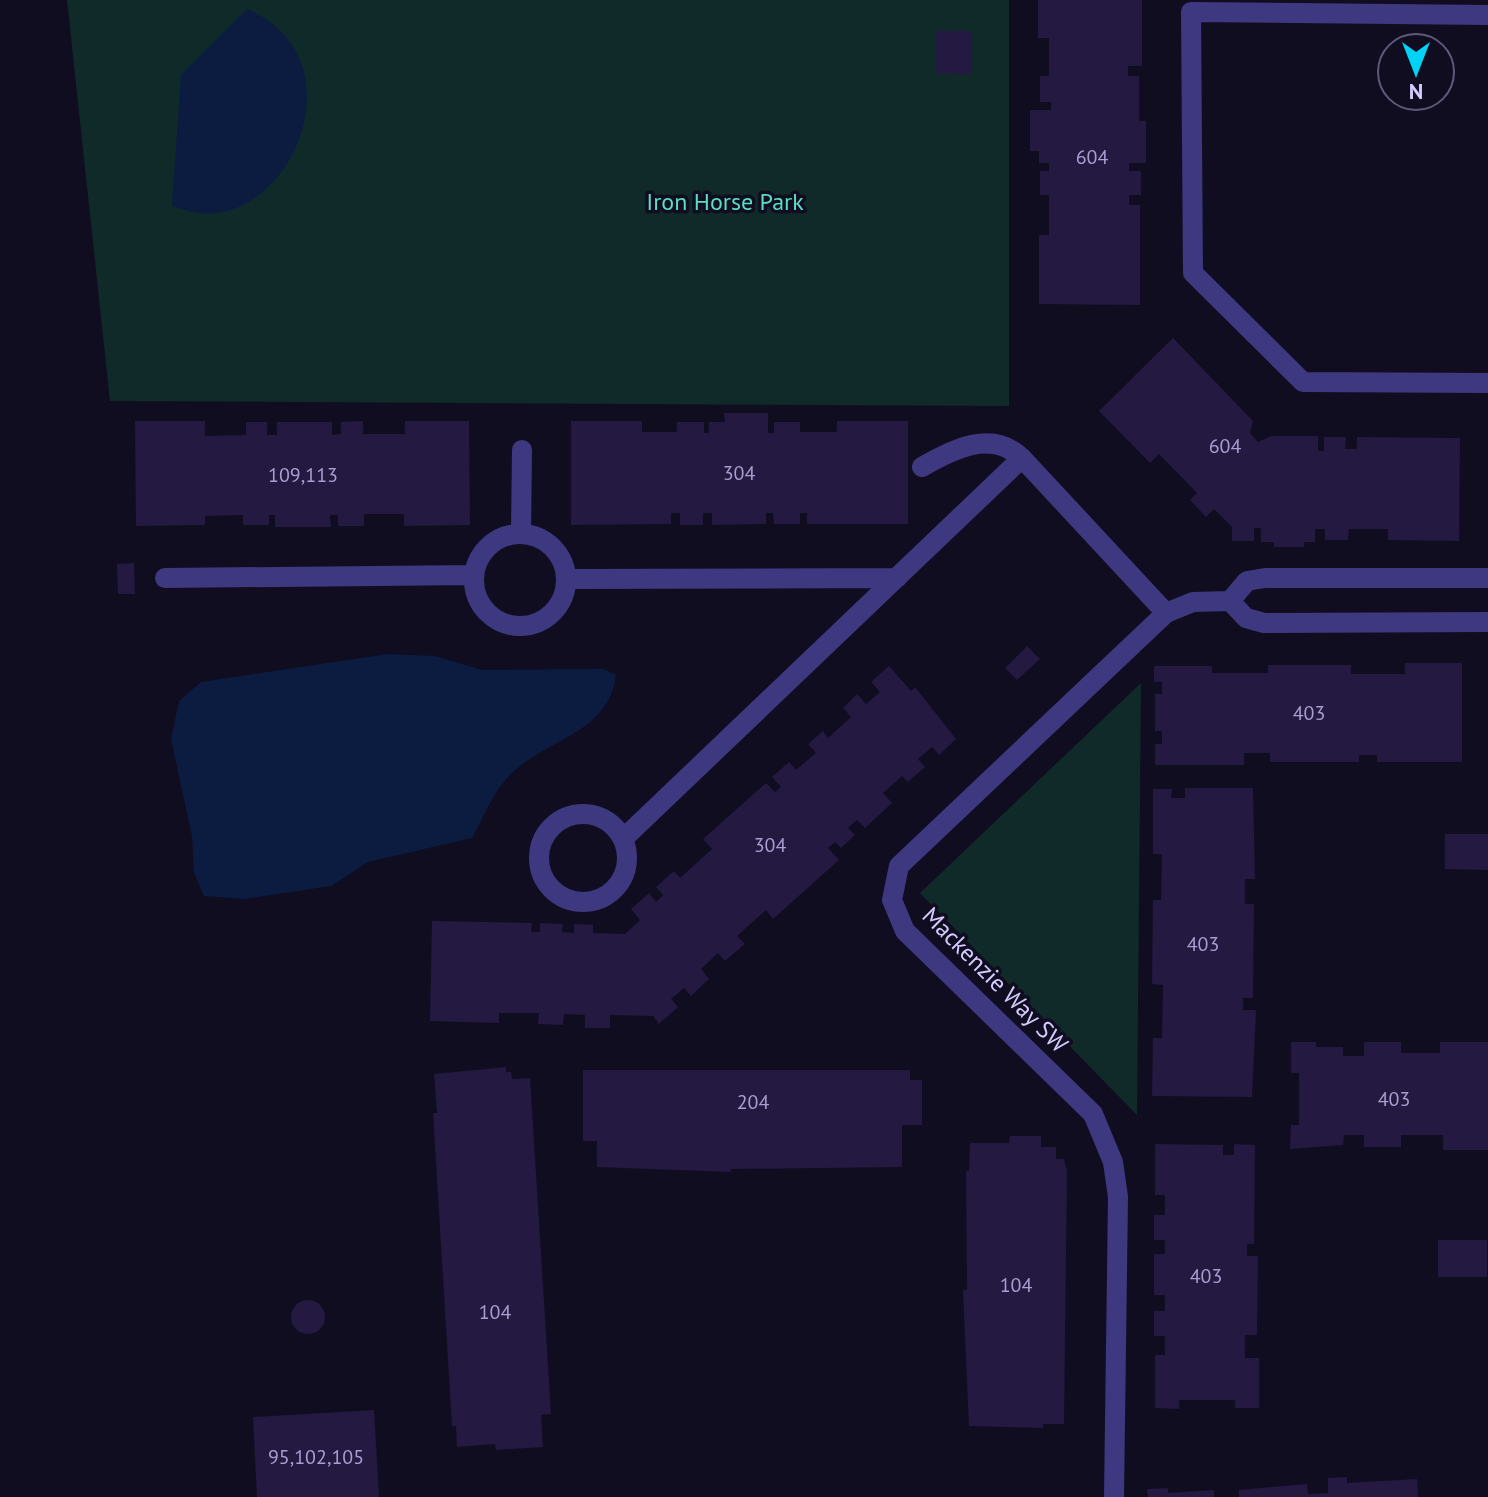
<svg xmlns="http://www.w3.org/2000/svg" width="1488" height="1497" font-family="'PT Sans',sans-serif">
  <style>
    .green { fill: #102a2a }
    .water { fill: #0b1c40 }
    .building { fill: #231941 }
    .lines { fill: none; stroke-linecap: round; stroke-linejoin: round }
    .minor { stroke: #3d387f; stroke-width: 20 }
    .labels { text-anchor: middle; stroke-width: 7; stroke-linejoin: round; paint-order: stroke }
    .number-label { font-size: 20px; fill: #a89fd0 }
    .park-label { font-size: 24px; fill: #58dec3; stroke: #110d20 }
    .street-label { font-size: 24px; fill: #d4ccff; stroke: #110d20 }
  </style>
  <rect width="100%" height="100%" fill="#110d20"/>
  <!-- green -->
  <path class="green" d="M67 0H1009V406L110 401Z
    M1141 683 1137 1115 920 893Z"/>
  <!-- water -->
  <path class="water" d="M247 9C372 61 279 256 172 205L181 75Z
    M388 654 435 656 482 670 603 669 616 675C608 736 544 738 507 778 492 794 483 819 472 838L368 862 331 886 244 899 204 896 194 873 192 836 171 739 179 701 201 682Z"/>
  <!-- building -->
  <path class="building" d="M1038 0H1142V66H1128V76H1139V121H1146V163H1129V171H1141V195H1129V205H1140V305L1039 304V235H1049V195H1040V171H1049V163H1039V151H1030V110H1051V102H1040V76H1049V38H1038Z
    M935 31H972L971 74 935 73Z
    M1173 338 1253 421 1250 433 1258 442 1271 436H1318V451H1324V437H1346L1345 449H1357V437L1460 438 1459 541 1388 540V529H1349L1348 540H1325V529H1315V542H1304V547H1274V542H1261V528H1254V541H1232V527L1214 509 1206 517 1190 500 1197 493 1159 454 1150 463 1099 411Z
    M724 413H768V433H774V422H800V432H837V421H908V524H807V513H800V524H774L773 513H766V524L712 525V513H703V525H680V513H671V524L571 525V421H642V432H677V422H704V433H709V422H725Z
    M135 421H205V436L246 435V422H267V435H277V422H332V435L341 434V422L363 421V434H405V421H469L470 525 404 526V514H364V526H338V515H330L331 527H275V515H269V525H243V515L205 516V525L136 526Z
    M134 563 135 594H118L117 564Z
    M1027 646 1040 659 1017 680 1005 668Z
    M1405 663H1462V762H1377V755H1359V762H1270V753H1244V765H1155V744H1162V731H1155V694H1162V682H1154V666H1212V673H1268V665H1351V674H1405Z
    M889 666 911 691 915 687 956 739 939 755 932 747 918 759 925 767 908 782 902 776 883 793 892 803 865 828 857 820 848 828 855 835 841 848 835 842 828 848 839 860 773 919 766 910 737 936 745 944 725 961 718 953 701 969 709 979 691 996 684 988 671 999 678 1007 659 1024 653 1016 610 1015V1028H585V1015L564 1014 563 1025 538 1024 539 1013H499V1023L430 1021 432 921 532 923 531 932H540V923L563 924 562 932 574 933V924L593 925V933L625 934 640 920 631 909 649 893 656 902 663 895 656 887 674 871 680 878 712 849 703 839 766 783 775 792 781 787 772 777 789 762 796 770 816 753 808 744 823 731 828 738 851 717 843 708 857 694 866 704 880 692 871 682Z
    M1185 788H1253L1255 879H1245V904H1254L1253 998H1243V1010H1256L1252 1097 1152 1096 1153 1038H1162L1163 985 1152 984 1153 900H1161L1162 854H1153V789H1172L1171 798H1185Z
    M1445 834H1488V870L1445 869Z
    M1291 1042H1316V1047H1343V1056H1364V1042H1401V1053H1440V1042H1488V1150H1443V1135H1401V1147H1364V1135H1344L1343 1145 1290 1149 1291 1125H1299V1073H1291Z
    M506 1067V1072H511L512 1079 530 1078 551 1414 541 1415 543 1447 496 1450 495 1444 457 1447 456 1426H452L433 1113H437L434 1074Z
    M583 1070H910V1080H922V1125H902V1167L731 1169V1172L597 1167V1141H583Z
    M1010 1136H1041V1147H1056V1159H1064L1067 1171 1064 1424H1043V1428L969 1426 963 1290H967L966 1171H969L970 1143H1009Z
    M1155 1144 1223 1145V1155H1234V1144L1255 1145 1254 1244H1247V1256H1258L1257 1335H1245V1358H1259V1408H1235V1400H1179V1409L1155 1408V1355H1165V1336H1154V1311H1165V1295H1154V1254H1165V1240H1154V1215H1165V1195H1155Z
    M1438 1240H1487V1277H1438Z
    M291 1317a17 17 0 1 1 34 0a17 17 0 1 1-34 0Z
    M374 1410 379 1497H257L253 1417Z
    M1347 1477V1483L1417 1479 1418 1497H1239V1490L1307 1484 1308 1494 1328 1493V1478Z
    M1168 1488V1493L1214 1490V1497H1148L1147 1489Z"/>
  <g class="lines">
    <!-- minor -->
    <path class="minor" d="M1488 15 1191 12 1193 273 1303 382 1488 383
      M922 467C953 449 992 429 1022 458
      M521 533 522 450
      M474 580a46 46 0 1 1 92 0a46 46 0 1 1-92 0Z
      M165 578 473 575
      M566 579 897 578
      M1230 601 1246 618 1264 623 1488 622
      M539 858a44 44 0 1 1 88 0a44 44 0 1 1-88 0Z
      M623 839 1022 458 1166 613
      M1114 1497 1118 1197 1113 1162 1093 1114 905 931 892 900 899 866 1166 613 1193 602 1230 601 1247 581 1265 578H1488"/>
  </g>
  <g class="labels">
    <!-- number labels -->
    <g class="number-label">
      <text x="1092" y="164">604</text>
      <text x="1225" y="453">604</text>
      <text x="739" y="480">304</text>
      <text x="303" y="482">109,113</text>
      <text x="1309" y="720">403</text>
      <text x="770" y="852">304</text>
      <text x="1203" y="951">403</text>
      <text x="1394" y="1106">403</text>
      <text x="753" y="1109">204</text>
      <text x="1206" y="1283">403</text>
      <text x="1016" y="1292">104</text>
      <text x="495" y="1319">104</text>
      <text x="316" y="1464">95,102,105</text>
    </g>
    <!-- park labels -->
    <g class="park-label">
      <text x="725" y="210">Iron Horse Park</text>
    </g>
    <!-- street labels -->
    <g class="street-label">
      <text transform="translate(995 980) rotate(45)" y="8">Mackenzie Way SW</text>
    </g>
  </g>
  <!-- north arrow -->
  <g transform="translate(1416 72) rotate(180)"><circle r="38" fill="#110d20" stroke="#5f5979" stroke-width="2"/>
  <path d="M0-6L14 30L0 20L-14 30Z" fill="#01d3f6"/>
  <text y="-12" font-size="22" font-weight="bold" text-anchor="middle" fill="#d4ccff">N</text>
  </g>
</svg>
